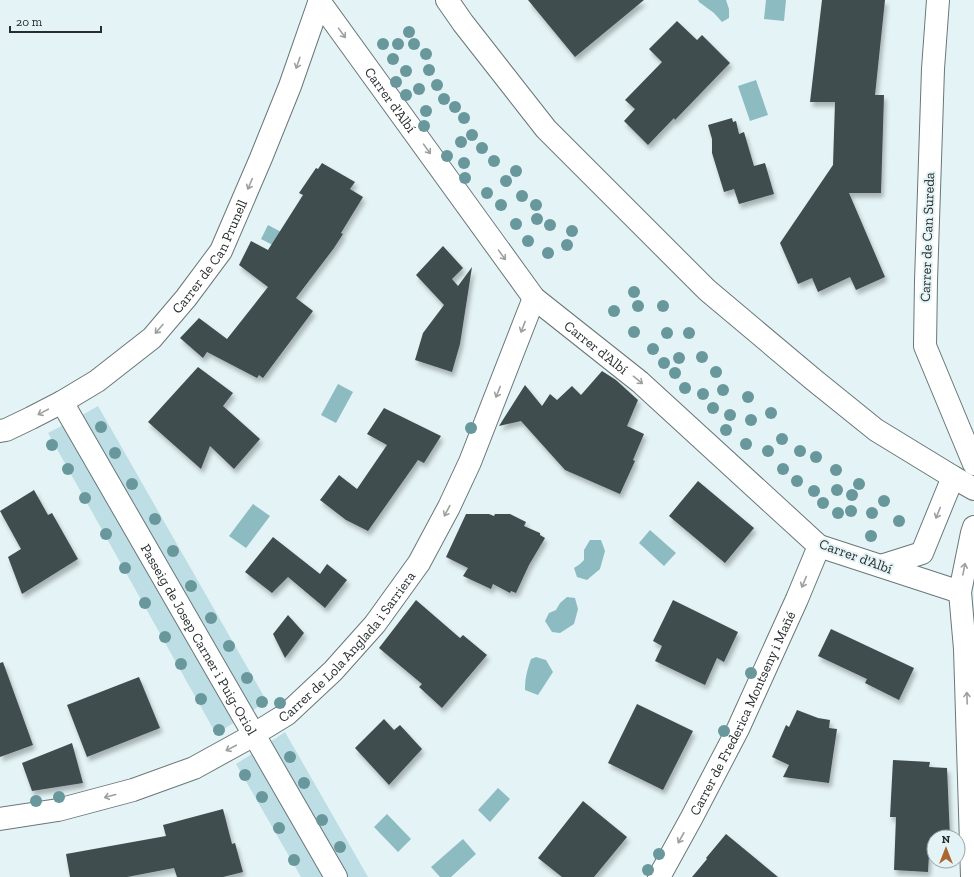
<svg xmlns="http://www.w3.org/2000/svg" width="974" height="877" font-family="'Zilla Slab',serif">
  <style>
    .grass { fill: #bddee4 }
    .water { fill: #8dbbc2 }
    .building { fill: #404d4f; filter: url(#shadow) }
    .lines { fill: none; stroke-linecap: round; stroke-linejoin: round }
    .pedestrian-casing { stroke: #6a7779; stroke-width: 24 }
    .minor-casing { stroke: #6a7779; stroke-width: 24 }
    .pedestrian { stroke: #fff; stroke-width: 22 }
    .minor { stroke: #fff; stroke-width: 22 }
    .tree { fill: #68979c }
    .oneway { stroke: #9ea0a0 }
    .labels { text-anchor: middle; stroke-width: 4; stroke-linejoin: round; paint-order: stroke }
    .street-label { font-size: 14px; fill: #272c2d; stroke: #e4f3f5 }
  </style>
  <defs>
    <filter id="shadow"><feDropShadow dx="2.5" dy="4.5" stdDeviation="2" flood-color="#0004"/></filter>
  </defs>
  <rect width="100%" height="100%" fill="#e4f3f5"/>
  <!-- grass -->
  <path class="grass" d="M98 406 266 700 254 710 216 734 48 433 75 419Z
    M285 732 368 877H301L236 764 260 749Z"/>
  <!-- water -->
  <path class="water" d="M698 0H726L729 9V18L722 22 714 13 699 2Z
    M766 0H786L784 21 764 19Z
    M756 80 768 115 750 121 738 86Z
    M268 225 302 243 294 256 261 239Z
    M338 384 353 392 336 423 321 415Z
    M253 504 270 516 246 548 229 536Z
    M650 530 676 553 664 566 639 543Z
    M590 540H601L605 551 600 569 587 580 577 577 574 568 580 564 584 560V550Z
    M567 597 575 598 578 609 574 624 560 633 552 632 545 621 549 613 556 610 560 603Z
    M536 657 546 660 553 672 538 695 525 690C525 677 527 671 531 659Z
    M498 788 510 799 490 822 478 810Z
    M387 814 411 839 398 852 374 827Z
    M463 839 476 854 451 877H440L431 867Z"/>
  <!-- building -->
  <path class="building" d="M528 0H644L575 57Z
    M822 0H885L875 95H884L881 193H849L885 277 856 290 850 277 818 292 812 278 798 284 780 243 833 165 835 102H810Z
    M677 21 697 40 702 35 730 63 675 120 674 118 648 145 624 121 635 109 625 100 662 62 649 49Z
    M732 118 733 122 736 121 739 134 744 132 754 166 765 163 774 194 739 204 734 189 724 192 712 153V139L708 125Z
    M322 163 355 182 350 189 363 197 341 233 343 234 334 248 296 298 313 311 263 378 259 375 257 378 207 352 203 358 180 338 199 318 227 339 268 287 239 265 251 241 268 250 303 195 299 193 316 168 318 169Z
    M443 246 463 268 452 279 458 286 472 267 460 344 452 372 415 360 423 333 444 305 416 275Z
    M198 367 233 393 223 406 260 439 234 469 210 446 201 469 148 422Z
    M602 371 616 380 638 400 627 426 644 434 633 460 635 461 620 494 565 470 521 421 499 426 525 385 542 406 550 394 557 400 572 386 581 395Z
    M384 408 441 436 424 463 418 460 368 531 346 520 320 500 339 475 357 489 387 445 367 434Z
    M698 481 754 528 725 563 669 516Z
    M34 490 48 515 52 513 78 559 22 594 8 557 21 549 0 511Z
    M466 514H489L494 516 495 514H510L526 522 524 526 540 533V535L545 538 529 565 516 593 511 591 510 593 493 584 491 589 463 576 468 568 446 557Z
    M273 537 320 574 327 564 347 580 325 608 288 577 272 593 245 572Z
    M416 600 460 638 463 635 487 655 442 708 419 687 422 684 379 648Z
    M673 600 738 632 724 662 717 658 705 685 655 661 662 646 653 641Z
    M288 615 304 633 285 658 273 634Z
    M831 629 914 668 899 700 865 683 867 679 818 656Z
    M3 662 33 745 0 757V663Z
    M139 677 160 728 87 757 67 705Z
    M637 704 693 731 663 790 608 763Z
    M797 710 818 718 830 720 829 728 837 729 829 783 783 777 789 765 772 757 786 725 789 727Z
    M384 719 394 730 400 725 422 749 389 785 355 748Z
    M72 743 83 783 32 791 22 763Z
    M893 760 930 762 929 767 947 768 950 837H930L928 872 894 870 896 817H890Z
    M583 801 627 837 594 877H562L538 858Z
    M223 809 232 844 235 843 243 872 223 877H177L174 868 127 877H70L66 854 166 836 163 825Z
    M726 834 778 877H692L707 859 706 858Z"/>
  <g class="lines">
    <defs>
      <g id="pedestrian">
        <path id="s1" d="M62 402 336 877"/>
      </g>
      <g id="minor">
        <path d="M447 0 463 23 546 129 707 290 814 380 876 430 953 477 974 489"/>
        <path d="M938 0 933 69 926 281 925 346 974 464"/>
        <path id="s2" d="M319 1 534 298 640 382 819 546 960 592"/>
        <path id="s3" d="M0 431 6 430 31 418 62 402 97 381 152 338 186 298 221 251 261 158 290 86 320 0"/>
        <path d="M881 566 922 553 953 477"/>
        <path id="s4" d="M0 819 58 810 133 790 194 768 243 741 287 714 333 671 375 624 419 563 449 507 470 462 534 298"/>
        <path id="s5" d="M659 877 692 817 738 729 797 599 819 546"/>
        <path d="M972 877 965 649 960 592 972 533 974 527"/>
      </g>
    </defs>
    <!-- pedestrian casing -->
    <use href="#pedestrian" class="pedestrian-casing"/>
    <!-- minor casing -->
    <use href="#minor" class="minor-casing"/>
    <!-- pedestrian -->
    <use href="#pedestrian" class="pedestrian"/>
    <!-- minor -->
    <use href="#minor" class="minor"/>
  </g>
  <!-- trees -->
  <g class="tree">
    <circle cx="409" cy="32" r="6"/>
    <circle cx="383" cy="44" r="6"/>
    <circle cx="398" cy="44" r="6"/>
    <circle cx="414" cy="44" r="6"/>
    <circle cx="426" cy="54" r="6"/>
    <circle cx="393" cy="59" r="6"/>
    <circle cx="429" cy="70" r="6"/>
    <circle cx="406" cy="71" r="6"/>
    <circle cx="396" cy="82" r="6"/>
    <circle cx="437" cy="85" r="6"/>
    <circle cx="419" cy="89" r="6"/>
    <circle cx="406" cy="95" r="6"/>
    <circle cx="444" cy="99" r="6"/>
    <circle cx="455" cy="107" r="6"/>
    <circle cx="426" cy="111" r="6"/>
    <circle cx="464" cy="118" r="6"/>
    <circle cx="424" cy="126" r="6"/>
    <circle cx="472" cy="135" r="6"/>
    <circle cx="461" cy="142" r="6"/>
    <circle cx="482" cy="148" r="6"/>
    <circle cx="447" cy="156" r="6"/>
    <circle cx="494" cy="161" r="6"/>
    <circle cx="464" cy="163" r="6"/>
    <circle cx="516" cy="171" r="6"/>
    <circle cx="465" cy="178" r="6"/>
    <circle cx="506" cy="181" r="6"/>
    <circle cx="487" cy="193" r="6"/>
    <circle cx="522" cy="196" r="6"/>
    <circle cx="501" cy="205" r="6"/>
    <circle cx="536" cy="205" r="6"/>
    <circle cx="537" cy="219" r="6"/>
    <circle cx="516" cy="224" r="6"/>
    <circle cx="550" cy="225" r="6"/>
    <circle cx="572" cy="231" r="6"/>
    <circle cx="528" cy="241" r="6"/>
    <circle cx="567" cy="245" r="6"/>
    <circle cx="548" cy="253" r="6"/>
    <circle cx="634" cy="292" r="6"/>
    <circle cx="638" cy="306" r="6"/>
    <circle cx="663" cy="306" r="6"/>
    <circle cx="614" cy="311" r="6"/>
    <circle cx="634" cy="332" r="6"/>
    <circle cx="667" cy="333" r="6"/>
    <circle cx="689" cy="333" r="6"/>
    <circle cx="653" cy="349" r="6"/>
    <circle cx="702" cy="357" r="6"/>
    <circle cx="679" cy="358" r="6"/>
    <circle cx="664" cy="363" r="6"/>
    <circle cx="716" cy="372" r="6"/>
    <circle cx="675" cy="373" r="6"/>
    <circle cx="685" cy="388" r="6"/>
    <circle cx="723" cy="390" r="6"/>
    <circle cx="703" cy="394" r="6"/>
    <circle cx="748" cy="397" r="6"/>
    <circle cx="713" cy="408" r="6"/>
    <circle cx="771" cy="413" r="6"/>
    <circle cx="730" cy="415" r="6"/>
    <circle cx="751" cy="420" r="6"/>
    <circle cx="101" cy="427" r="6"/>
    <circle cx="471" cy="428" r="6"/>
    <circle cx="726" cy="430" r="6"/>
    <circle cx="782" cy="439" r="6"/>
    <circle cx="746" cy="444" r="6"/>
    <circle cx="52" cy="445" r="6"/>
    <circle cx="768" cy="451" r="6"/>
    <circle cx="800" cy="451" r="6"/>
    <circle cx="115" cy="453" r="6"/>
    <circle cx="816" cy="457" r="6"/>
    <circle cx="68" cy="469" r="6"/>
    <circle cx="783" cy="469" r="6"/>
    <circle cx="836" cy="470" r="6"/>
    <circle cx="797" cy="481" r="6"/>
    <circle cx="132" cy="484" r="6"/>
    <circle cx="859" cy="484" r="6"/>
    <circle cx="837" cy="490" r="6"/>
    <circle cx="814" cy="491" r="6"/>
    <circle cx="852" cy="495" r="6"/>
    <circle cx="85" cy="498" r="6"/>
    <circle cx="884" cy="501" r="6"/>
    <circle cx="823" cy="503" r="6"/>
    <circle cx="851" cy="511" r="6"/>
    <circle cx="838" cy="513" r="6"/>
    <circle cx="872" cy="513" r="6"/>
    <circle cx="155" cy="519" r="6"/>
    <circle cx="899" cy="521" r="6"/>
    <circle cx="106" cy="534" r="6"/>
    <circle cx="871" cy="536" r="6"/>
    <circle cx="173" cy="551" r="6"/>
    <circle cx="125" cy="568" r="6"/>
    <circle cx="191" cy="586" r="6"/>
    <circle cx="145" cy="603" r="6"/>
    <circle cx="211" cy="618" r="6"/>
    <circle cx="165" cy="637" r="6"/>
    <circle cx="229" cy="646" r="6"/>
    <circle cx="181" cy="664" r="6"/>
    <circle cx="751" cy="673" r="6"/>
    <circle cx="247" cy="678" r="6"/>
    <circle cx="201" cy="699" r="6"/>
    <circle cx="262" cy="702" r="6"/>
    <circle cx="280" cy="703" r="6"/>
    <circle cx="219" cy="730" r="6"/>
    <circle cx="724" cy="731" r="6"/>
    <circle cx="290" cy="757" r="6"/>
    <circle cx="245" cy="775" r="6"/>
    <circle cx="304" cy="783" r="6"/>
    <circle cx="59" cy="797" r="6"/>
    <circle cx="262" cy="797" r="6"/>
    <circle cx="36" cy="801" r="6"/>
    <circle cx="322" cy="820" r="6"/>
    <circle cx="279" cy="828" r="6"/>
    <circle cx="340" cy="847" r="6"/>
    <circle cx="659" cy="854" r="6"/>
    <circle cx="294" cy="860" r="6"/>
    <circle cx="648" cy="870" r="6"/>
  </g>
  <!-- one-way arrows -->
  <defs><path id="oneway-shaft" d="M-6 0H5M1.5-3L5.5 0L1.5 3" fill="none" stroke-width="1.6" stroke-linecap="round" stroke-linejoin="round"/></defs>
  <g class="oneway">
    <use href="#oneway-shaft" transform="translate(342 33) rotate(54)"/>
    <use href="#oneway-shaft" transform="translate(298 63) rotate(109)"/>
    <use href="#oneway-shaft" transform="translate(427 149) rotate(54)"/>
    <use href="#oneway-shaft" transform="translate(250 184) rotate(113)"/>
    <use href="#oneway-shaft" transform="translate(502 255) rotate(54)"/>
    <use href="#oneway-shaft" transform="translate(523 327) rotate(111)"/>
    <use href="#oneway-shaft" transform="translate(159 329) rotate(131)"/>
    <use href="#oneway-shaft" transform="translate(638 380) rotate(39)"/>
    <use href="#oneway-shaft" transform="translate(498 392) rotate(112)"/>
    <use href="#oneway-shaft" transform="translate(43 412) rotate(152)"/>
    <use href="#oneway-shaft" transform="translate(447 511) rotate(118)"/>
    <use href="#oneway-shaft" transform="translate(938 513) rotate(112)"/>
    <use href="#oneway-shaft" transform="translate(964 569) rotate(-79)"/>
    <use href="#oneway-shaft" transform="translate(804 582) rotate(113)"/>
    <use href="#oneway-shaft" transform="translate(967 698) rotate(-92)"/>
    <use href="#oneway-shaft" transform="translate(231 748) rotate(152)"/>
    <use href="#oneway-shaft" transform="translate(110 796) rotate(165)"/>
    <use href="#oneway-shaft" transform="translate(681 838) rotate(119)"/>
  </g>
  <g class="labels">
    <!-- street labels -->
    <g class="street-label">
      <text dy="5" stroke="none"><textPath href="#s2" startOffset="122">Carrer d'Albí</textPath></text>
      <text transform="translate(927 237) rotate(-88)" y="5">Carrer de Can Sureda</text>
      <text dy="5" stroke="none"><textPath href="#s3" startOffset="280">Carrer de Can Prunell</textPath></text>
      <text dy="5" stroke="none"><textPath href="#s2" startOffset="446">Carrer d'Albí</textPath></text>
      <text transform="translate(856 556) rotate(20)" y="5">Carrer d'Albí</text>
      <text dy="5" stroke="none"><textPath href="#s1" startOffset="274">Passeig de Josep Carner i Puig-Oriol</textPath></text>
      <text dy="5" stroke="none"><textPath href="#s4" startOffset="399">Carrer de Lola Anglada i Sarriera</textPath></text>
      <text dy="5" stroke="none"><textPath href="#s5" startOffset="184">Carrer de Frederica Montseny i Mañé</textPath></text>
    </g>
  </g>
  <!-- north arrow -->
  <g transform="translate(946 849)"><circle r="19" fill="#e4f3f5" stroke="#98a3a5"/>
  <path d="M0-3L7 15L0 10L-7 15Z" fill="#a96832"/>
  <text y="-6" font-size="11" font-weight="bold" text-anchor="middle" fill="#272c2d">N</text>
  </g>
  <!-- scale -->
  <path d="M10 26v6h91v-6" fill="none" stroke="#272c2d" stroke-width="2"/>
  <text x="16" y="26" font-size="12" fill="#272c2d" stroke="#e4f3f5" stroke-width="3" paint-order="stroke">20 m</text>
</svg>
